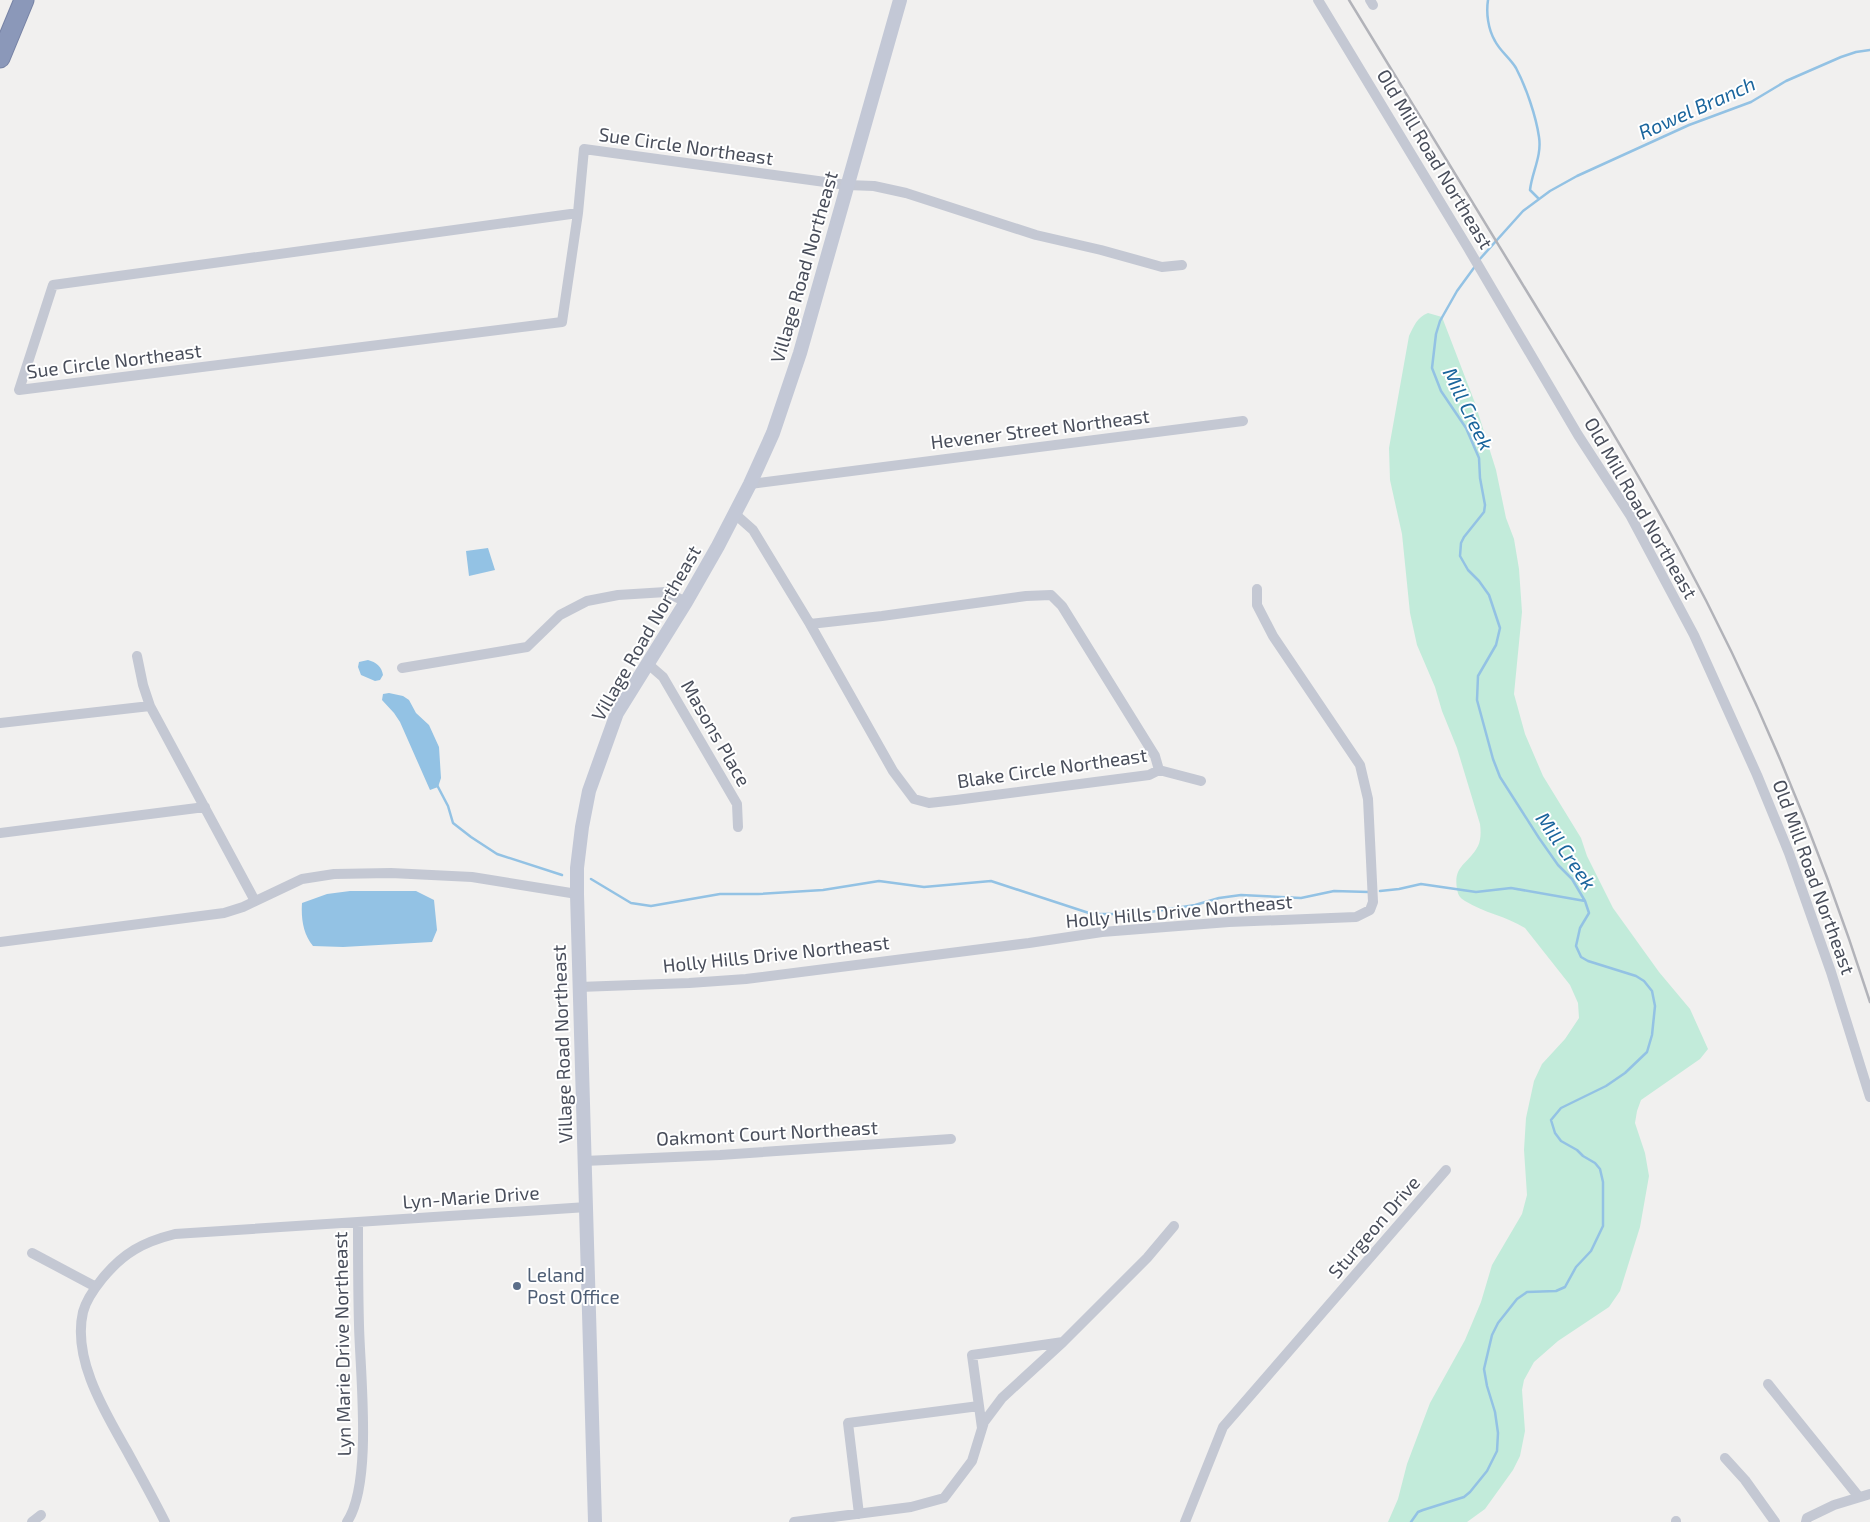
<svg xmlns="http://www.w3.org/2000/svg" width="1870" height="1522" font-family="'Exo 2',sans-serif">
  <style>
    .green { fill: #c2ebda }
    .water { fill: #93c2e4 }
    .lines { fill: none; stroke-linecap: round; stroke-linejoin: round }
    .stream { stroke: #93c2e4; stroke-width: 2.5 }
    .motorway-casing { stroke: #7783a5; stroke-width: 21 }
    .minor { stroke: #c4c8d3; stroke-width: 10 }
    .secondary { stroke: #c3c8d6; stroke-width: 14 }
    .motorway { stroke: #8b98b9; stroke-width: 19 }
    .rail { stroke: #b2b3b9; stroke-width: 2.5 }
    .service-dot { fill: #5c6f8a; stroke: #fff; stroke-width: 2 }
    .labels { text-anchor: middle; stroke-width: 4; stroke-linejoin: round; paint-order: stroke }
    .street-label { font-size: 19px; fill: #494e5b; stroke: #fff }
    .service-label { font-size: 19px; fill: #4e5e75; stroke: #fff; text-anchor: start }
    .water-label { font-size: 20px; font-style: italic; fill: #1a659d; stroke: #fff }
  </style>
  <rect width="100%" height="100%" fill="#f1f0ef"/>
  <!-- green -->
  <path class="green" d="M1428 313 1442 317 1475 403 1496 470 1506 518 1514 539 1519 569 1522 612 1514 694 1525 734 1543 776 1581 838 1587 856 1613 908 1659 972 1690 1009 1708 1049 1700 1059 1641 1100 1637 1111 1635 1123 1645 1153 1649 1176 1640 1227 1620 1291 1609 1307 1558 1341 1534 1362 1524 1380 1522 1390 1525 1431 1520 1456 1513 1470 1485 1509 1467 1522H1388L1398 1499 1407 1464 1430 1403 1465 1340 1481 1302 1492 1265 1522 1214 1527 1195 1524 1150 1526 1118 1534 1081 1542 1064 1565 1039 1579 1018 1578 1003 1570 985 1525 928C1506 916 1484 913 1465 901 1460 898 1458 895 1457 889 1453 865 1468 865 1478 846 1481 840 1481 831 1480 824L1457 748 1442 711 1435 687 1417 645 1410 613 1402 534 1390 480 1389 448 1409 336C1414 326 1417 317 1428 313Z"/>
  <!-- water -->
  <path class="water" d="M488 548 495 570 469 576 466 551Z
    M368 660C376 662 382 667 383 675L380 680 375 681 361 675 358 667 359 662Z
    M389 693 403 696 409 700 416 713 429 725 439 747 441 778 438 787 430 790 400 722 394 713 382 700 383 694Z
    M350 891H416L434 900 437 930 432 942 343 947 313 946C303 934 301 918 302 903L327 894Z"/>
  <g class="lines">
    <!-- stream -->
    <path class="stream" d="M1488 0C1486 13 1488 29 1495 41 1500 51 1510 58 1516 68 1526 87 1536 116 1539 137 1542 156 1532 172 1530 190L1538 198
      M1479 260 1523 211 1550 191 1577 176 1689 125 1751 102 1786 81 1841 57 1856 52 1870 50
      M437 785 448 806 453 823 471 837 497 854 562 875
      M591 879 631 903 651 906 720 894H758L823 890 879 881 924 887 991 881 1092 914H1117L1144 913 1195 905 1219 898 1241 895 1301 898 1334 891 1369 892
      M1380 891 1399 889 1421 884 1476 892 1511 888 1585 901
      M1411 1522 1418 1512 1423 1510 1464 1497 1470 1492 1487 1471 1497 1451 1498 1433 1495 1412 1487 1386 1484 1369 1492 1335 1498 1323 1517 1299 1527 1292 1556 1291 1565 1287 1576 1267 1591 1251 1603 1226V1182L1600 1169 1595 1163 1583 1156 1577 1150 1561 1141 1555 1133 1551 1120 1561 1108 1606 1086 1625 1073 1647 1052 1652 1035 1655 1006 1652 991 1644 981 1636 976 1588 961 1581 957 1576 946 1580 928 1589 913 1585 901 1572 879 1558 865 1539 838 1500 777 1493 759 1477 700 1478 676 1496 645 1500 628 1489 595 1479 581 1468 570 1460 556 1461 543 1464 537 1484 512 1485 505 1480 478 1479 458 1466 428 1441 391 1432 368 1436 334 1440 321 1457 291 1476 265"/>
    <defs>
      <path id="motorway" d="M0 58 24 0"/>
    </defs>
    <!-- motorway casing -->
    <use href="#motorway" class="motorway-casing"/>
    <!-- minor -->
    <path class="minor" d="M1318 0 1468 248 1578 435 1630 515 1694 635 1757 775 1789 853 1831 972 1870 1097
      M1370 0 1373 5
      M578 213 562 322 19 390 53 285Z
      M578 213 584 149 847 185 874 186 906 193 1036 235 1101 250 1162 267 1182 265
      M750 484 1243 421
      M735 514 753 530 810 624
      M1051 595 1062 606 1155 756 1159 770 1149 775 956 800 929 803 914 799 893 771 810 624 882 616 1026 596Z
      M137 656 143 685 150 706 255 901
      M648 664 663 677 737 804 738 827
      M402 668 527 647 560 615 587 601 618 595 666 592 686 602
      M0 723 150 706
      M1159 770 1201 781
      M0 833 205 807
      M0 942 224 913 243 907 302 879 334 874 391 873 472 877 577 894
      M579 987 689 983 746 979 1029 943 1102 932 1229 922 1356 917 1370 910 1373 902 1368 799 1360 765 1273 636 1257 605V589
      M584 1161 720 1155 951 1139
      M32 1253 96 1287
      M1768 1384 1859 1497
      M982 1428 972 1355 1063 1342
      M1725 1458 1745 1480 1775 1522
      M859 1514 848 1423 979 1406
      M1676 1521V1522
      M32 1522 41 1515
      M165 1522C153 1498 140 1475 127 1451 105 1412 72 1359 83 1312 86 1300 94 1289 102 1279 123 1253 143 1242 175 1234L587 1207
      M347 1522C373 1483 360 1373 359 1325 358 1291 358 1256 358 1222
      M794 1522 911 1507 944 1498 972 1461 984 1422 1002 1398 1063 1342 1147 1258 1174 1226
      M1185 1522 1223 1427 1446 1170
      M1806 1522 1807 1518 1834 1505 1870 1494"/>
    <!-- secondary -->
    <path class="secondary" d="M595 1522 577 894V868L582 827 589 791 617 713 686 602 718 546 750 484 773 433 800 353 900 0"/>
    <!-- motorway -->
    <use href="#motorway" class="motorway"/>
    <!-- rail -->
    <path class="rail" d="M1349 0C1405 91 1460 182 1515 272 1571 364 1629 456 1680 551 1758 695 1820 846 1870 1002"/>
  </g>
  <!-- markers -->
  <circle class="service-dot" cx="517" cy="1286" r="5"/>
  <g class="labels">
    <!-- street labels -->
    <g class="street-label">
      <text transform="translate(686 146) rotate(8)" y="7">Sue Circle Northeast</text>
      <text transform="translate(1435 159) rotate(59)" y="7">Old Mill Road Northeast</text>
      <text transform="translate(804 267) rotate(-74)" y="7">Village Road Northeast</text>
      <text transform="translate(114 361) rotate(-7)" y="7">Sue Circle Northeast</text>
      <text transform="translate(1040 429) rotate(-7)" y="7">Hevener Street Northeast</text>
      <text transform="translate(1641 508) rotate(60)" y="7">Old Mill Road Northeast</text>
      <text transform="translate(646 633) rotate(-60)" y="7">Village Road Northeast</text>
      <text transform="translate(716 733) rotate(60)" y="7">Masons Place</text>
      <text transform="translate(1052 768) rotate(-8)" y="7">Blake Circle Northeast</text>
      <text transform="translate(1814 877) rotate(70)" y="7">Old Mill Road Northeast</text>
      <text transform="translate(1179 911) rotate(-5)" y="7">Holly Hills Drive Northeast</text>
      <text transform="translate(776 954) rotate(-6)" y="7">Holly Hills Drive Northeast</text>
      <text transform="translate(562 1044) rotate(-92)" y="7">Village Road Northeast</text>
      <text transform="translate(767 1133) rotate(-3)" y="7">Oakmont Court Northeast</text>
      <text transform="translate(471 1197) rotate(-4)" y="7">Lyn-Marie Drive</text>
      <text transform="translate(1374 1227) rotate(-49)" y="7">Sturgeon Drive</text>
      <text transform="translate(342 1344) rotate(-91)" y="7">Lyn Marie Drive Northeast</text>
    </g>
    <!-- service labels -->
    <g class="service-label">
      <text x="527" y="1282">Leland<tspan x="527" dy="22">Post Office</tspan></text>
    </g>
    <!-- water labels -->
    <g class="water-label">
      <text transform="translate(1697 108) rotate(-24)" y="7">Rowel Branch</text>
      <text transform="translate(1468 409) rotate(64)" y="7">Mill Creek</text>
      <text transform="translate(1566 851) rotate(55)" y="7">Mill Creek</text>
    </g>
  </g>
</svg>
